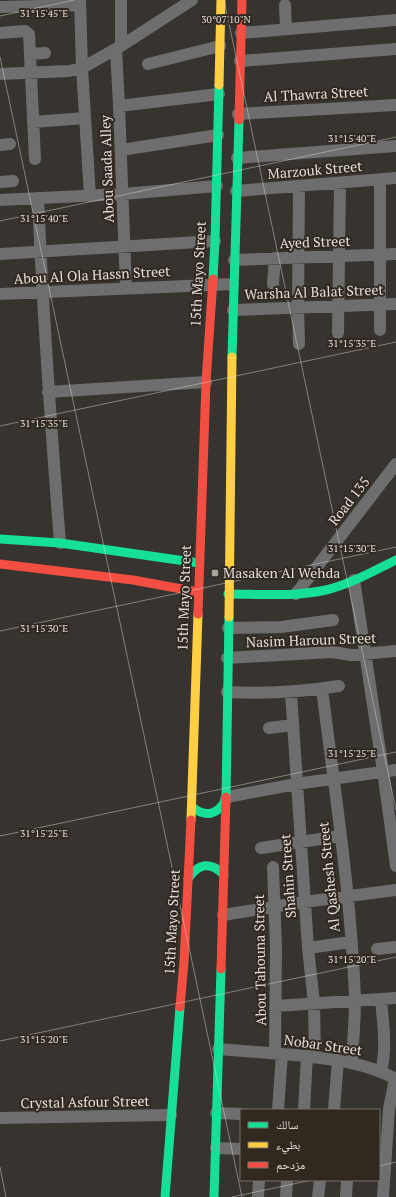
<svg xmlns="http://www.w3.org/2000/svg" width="396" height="1197" font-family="'PT Serif','Noto Naskh Arabic',serif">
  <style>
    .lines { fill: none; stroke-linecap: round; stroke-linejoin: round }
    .street { stroke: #6e6e6f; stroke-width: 12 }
    .fast { stroke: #16e098; stroke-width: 9 }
    .slow { stroke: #ffcf43; stroke-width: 9 }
    .jam { stroke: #f24e42; stroke-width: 9 }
    .ticks { fill: none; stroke: #e2ddd7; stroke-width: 1; stroke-opacity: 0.45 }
    .poi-dot { fill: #a6a29c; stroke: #312920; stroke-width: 1.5 }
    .labels { text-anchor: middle; stroke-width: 4; stroke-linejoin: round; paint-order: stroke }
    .street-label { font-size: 14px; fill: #e2ddd7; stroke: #312920 }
    .poi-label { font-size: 14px; fill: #e2ddd7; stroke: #312920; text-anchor: start }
    .ticks-label { font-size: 10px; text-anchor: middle; fill: #e2ddd7; stroke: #312920; stroke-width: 4; stroke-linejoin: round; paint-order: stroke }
  </style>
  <rect width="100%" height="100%" fill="#37332e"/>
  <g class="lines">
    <!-- street -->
    <path class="street" d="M80 0 82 68 90 196
      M285 5 286 29
      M0 7 80 5
      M0 33 25 31 29 34 35 159
      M241 33 396 20
      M121 46V0
      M116 49 119 106 126 288
      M30 54 45 53
      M240 61 396 49
      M148 64 220 46
      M0 74 69 71 82 68 121 46 192 0
      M119 106 219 94
      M238 114 396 105
      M33 122 85 118
      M0 145 10 144
      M121 150 218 135
      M237 158 396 146
      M380 180V330
      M0 182 13 181
      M236 191 396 178
      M38 198C43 314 51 428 60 543
      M0 200 123 194 217 186
      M0 254 215 241
      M234 260 396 254
      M273 284 275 258
      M0 294 233 284
      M233 310 396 304
      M338 333 340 183
      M299 344 298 308 299 186
      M48 392 206 382
      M354 580 383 771 396 866
      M296 594 396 464
      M228 628 281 627 333 620
      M227 658 332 652 351 655 396 651
      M322 689C335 792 351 895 355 999 355 1020 353 1041 352 1062
      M227 692C265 694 301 692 339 686
      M291 693 308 948 314 1003 315 1057
      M269 728 292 725
      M226 799 232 796 296 784 396 770
      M261 848 340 836
      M273 867 276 947 275 1053
      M223 915 304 902 396 890
      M308 948 351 942
      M377 949 396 947
      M381 999C383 1023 387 1048 381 1072
      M276 1006 396 998
      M218 1049C244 1051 269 1053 295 1055 330 1059 365 1062 396 1079
      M278 1110 282 1054
      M304 1110 307 1056
      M334 1110 338 1060
      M216 1113 241 1114
      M0 1118 171 1115
      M216 1148 241 1149
      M258 1197 259 1180
      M286 1197 287 1180
      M318 1197 320 1180
      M346 1197 347 1180
      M383 1197 389 1109 395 1079"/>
    <!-- fast -->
    <path class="fast" d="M213 279 215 241 219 85
      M232 357 239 120
      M0 539 60 543 199 563
      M228 594C260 594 294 597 326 590 351 584 373 571 396 560
      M226 797 229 617
      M192 807C206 818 218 815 226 799
      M188 879C198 863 211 861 224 875
      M165 1197 180 1007
      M214 1197 221 969"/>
    <!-- slow -->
    <path class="slow" d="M219 85 221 0
      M229 617 232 357
      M191 820 198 614"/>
    <!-- jam -->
    <path class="jam" d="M239 120 242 0
      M0 564 133 580 198 592
      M198 614 206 382 213 279
      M221 969 226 797
      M180 1007 184 962 191 820"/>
  </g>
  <!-- ticks -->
  <path class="ticks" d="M224 0 396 810M0 16 74 0M0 57 242 1197M0 221 396 137M0 426 396 342M0 631 396 547M0 836 396 752M0 1041 396 957M379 1166 396 1162M0 1167 6 1197M232 1197 312 1180"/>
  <!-- markers -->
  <rect class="poi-dot" x="211" y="569" width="8" height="8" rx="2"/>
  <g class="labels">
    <!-- street labels -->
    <g class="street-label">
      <text transform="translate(316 94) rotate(-3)" y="5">Al Thawra Street</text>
      <text transform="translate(107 169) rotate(-92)" y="5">Abou Saada Alley</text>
      <text transform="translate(315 170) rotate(-5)" y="5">Marzouk Street</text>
      <text transform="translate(315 242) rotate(-2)" y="5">Ayed Street</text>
      <text transform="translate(198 274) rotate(-87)" y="5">15th Mayo Street</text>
      <text transform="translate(92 275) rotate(-3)" y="5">Abou Al Ola Hassn Street</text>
      <text transform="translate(314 292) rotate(-2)" y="5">Warsha Al Balat Street</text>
      <text transform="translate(349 501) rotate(-52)" y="5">Road 135</text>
      <text transform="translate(184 598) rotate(-88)" y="5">15th Mayo Street</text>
      <text transform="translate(311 640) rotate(-2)" y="5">Nasim Haroun Street</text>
      <text transform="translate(288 876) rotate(-94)" y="5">Shahin Street</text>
      <text transform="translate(329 877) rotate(-96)" y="5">Al Qashesh Street</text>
      <text transform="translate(172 922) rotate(-87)" y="5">15th Mayo Street</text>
      <text transform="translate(260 960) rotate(-91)" y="5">Abou Tahouna Street</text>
      <text transform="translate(323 1045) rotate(8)" y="5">Nobar Street</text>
      <text transform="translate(85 1102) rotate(-1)" y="5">Crystal Asfour Street</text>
    </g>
    <!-- poi labels -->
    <g class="poi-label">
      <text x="223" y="578">Masaken Al Wehda</text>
    </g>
  </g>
  <g class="ticks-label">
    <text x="44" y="17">31°15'45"E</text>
    <text x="226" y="23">30°07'10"N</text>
    <text x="352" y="142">31°15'40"E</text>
    <text x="44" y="222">31°15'40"E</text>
    <text x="352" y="347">31°15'35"E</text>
    <text x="44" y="427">31°15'35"E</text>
    <text x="352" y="552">31°15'30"E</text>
    <text x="44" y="632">31°15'30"E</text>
    <text x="352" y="757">31°15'25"E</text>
    <text x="44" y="837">31°15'25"E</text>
    <text x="352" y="963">31°15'20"E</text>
    <text x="44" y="1043">31°15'20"E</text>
  </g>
  <!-- legend -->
  <rect x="240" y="1109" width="140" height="72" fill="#312920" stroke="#787169"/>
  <rect x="248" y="1122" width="20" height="6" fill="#16e098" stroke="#787169"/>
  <text x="276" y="1129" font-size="12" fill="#e2ddd7">سالك</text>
  <rect x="248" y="1142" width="20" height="6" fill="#ffcf43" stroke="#787169"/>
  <text x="276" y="1149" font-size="12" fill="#e2ddd7">بطيء</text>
  <rect x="248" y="1162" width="20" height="6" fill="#f24e42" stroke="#787169"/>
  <text x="276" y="1169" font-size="12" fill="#e2ddd7">مزدحم</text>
</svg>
